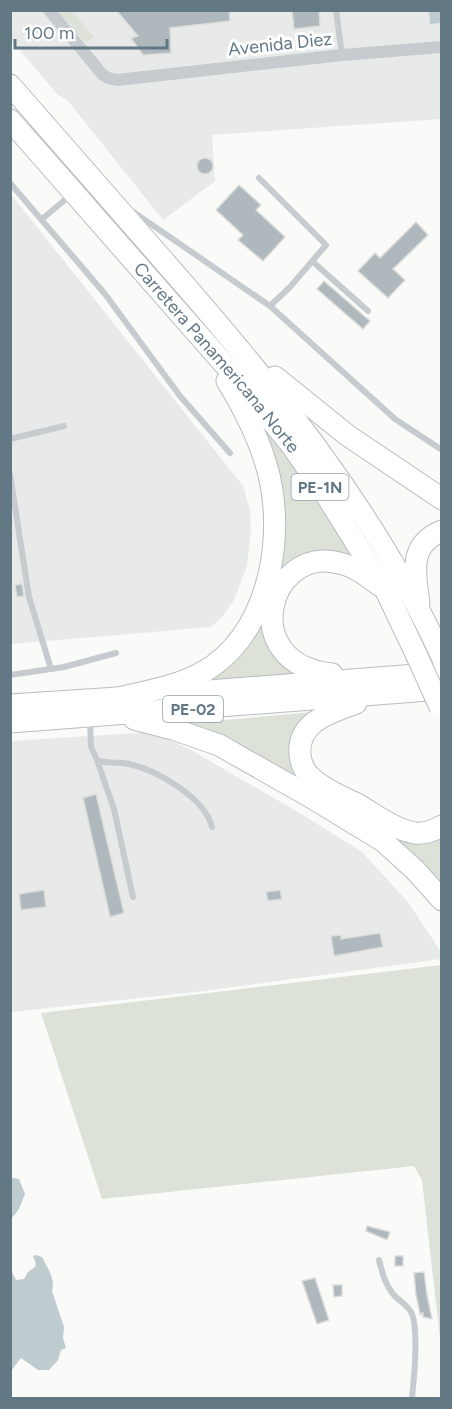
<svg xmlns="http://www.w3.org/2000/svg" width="452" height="1409" font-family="Figtree,sans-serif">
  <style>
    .built { fill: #e8eae9 }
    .green { fill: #dce2d8 }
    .water { fill: #beccd0 }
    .building { fill: #aeb8bd; stroke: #dcdcda; stroke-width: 1.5 }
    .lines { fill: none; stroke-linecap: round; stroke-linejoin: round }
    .highway-casing { stroke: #b8bdc0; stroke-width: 23 }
    .lane { stroke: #c5cbce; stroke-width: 6 }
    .street { stroke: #c5cbce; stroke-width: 12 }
    .highway { stroke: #fff; stroke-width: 21 }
    .highway-bridge-casing { stroke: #b8bdc0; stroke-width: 23; stroke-linecap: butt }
    .highway-bridge { stroke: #fff; stroke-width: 21 }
    .labels { text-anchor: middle; stroke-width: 6; stroke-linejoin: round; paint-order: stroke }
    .shield { fill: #fff; stroke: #92a0aa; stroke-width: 1.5 }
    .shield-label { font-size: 16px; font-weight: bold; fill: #637885 }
    .street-label { font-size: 18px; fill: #637885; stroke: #fff }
  </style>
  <rect width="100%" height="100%" fill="#fafaf8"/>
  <!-- built -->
  <path class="built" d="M10 11H441V119L212 135 215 181 163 220 68 101 57 94 11 40Z
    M10 193 243 486 250 510 251 529 247 566 234 600 222 617 211 627 11 644Z
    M153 732 191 750 298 812 362 852 408 902 441 952V959L204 991 11 1012V741Z"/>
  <!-- green -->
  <path class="green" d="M58 11H72L95 38 85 42Z
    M252 413 317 497 362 568 346 559 271 587 276 561Z
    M265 604 305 674 197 682Z
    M314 712 306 782 192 726 191 723Z
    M341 805 441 837V892Z
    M441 965V1347L422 1180 414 1166 102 1199 41 1013Z"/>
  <!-- water -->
  <path class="water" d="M429 11H441V23L430 24Z
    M13 1178 19 1179 25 1194 19 1209 11 1219V1179Z
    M36 1255 42 1257C47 1267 56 1280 52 1291L64 1327 63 1338 66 1348 61 1350 58 1360 49 1370H38L21 1358 11 1371V1270L16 1280 24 1279 28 1272 35 1267 36 1264 33 1256Z"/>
  <!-- building -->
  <path class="building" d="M116 10H229L230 21 170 28 171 53 143 55 131 38 138 36Z
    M292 10H319L320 26 294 29Z
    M197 166a8 8 0 1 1 16 0a8 8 0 1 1-16 0Z
    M239 185 261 205 256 210 285 237 263 261 238 240 243 235 216 210Z
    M416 222 428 235 393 269 405 280 388 298 358 271 375 253 380 258Z
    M324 281 370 321 363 329 317 289Z
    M22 584 24 596 17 597 15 585Z
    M96 794 124 913 110 917 83 798Z
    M44 890 46 907 21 910 19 894Z
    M280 890 282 899 268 901 266 892Z
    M380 933 383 947 334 956 331 936 341 935V939Z
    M367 1226 390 1232 387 1240 366 1231Z
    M395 1256H403V1266H395Z
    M424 1272 427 1295 432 1319 423 1317V1313L420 1314 416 1295 414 1273Z
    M315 1278 329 1320 317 1324 302 1281Z
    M333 1285H342V1296L334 1297Z"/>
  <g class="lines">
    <defs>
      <g id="highway">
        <path d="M10 85C61 144 112 202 163 260 270 382 374 508 442 657"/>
        <path id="s1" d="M10 120 246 389 292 446 326 495 386 591 417 656"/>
        <path d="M275 377 347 435 442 499"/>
        <path d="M419 603C415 574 408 544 442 531"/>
        <path d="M332 674C236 664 268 545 339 563 354 566 367 576 379 585"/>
        <path d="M170 694 442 673"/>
        <path d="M119 698C151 690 187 685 214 665 272 623 286 529 266 464 257 434 243 407 227 381"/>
        <path d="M356 703C331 713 297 721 300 755 301 764 305 773 313 779 325 790 342 797 357 804 374 814 395 830 415 833 424 834 433 831 442 826"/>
        <path d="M10 705 133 697"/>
        <path d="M134 719 173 729 219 745 309 796 383 841 415 870 442 900"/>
        <path d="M10 722 442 689"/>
      </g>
    </defs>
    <!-- highway casing -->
    <use href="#highway" class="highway-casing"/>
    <!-- lane -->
    <path class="lane" d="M336 10 342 55
      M259 178 326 245 290 287 270 306
      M10 183 105 294 180 396 230 453
      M129 209 270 306 395 419 442 450
      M42 219 72 194
      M312 261 368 311
      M10 439 64 426
      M10 474 29 597 51 669
      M10 675 64 667 116 653
      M90 721 91 747 97 760C107 765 118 761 129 764 157 770 205 798 212 827
      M97 760 114 809 133 897
      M379 1260C382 1272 385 1284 393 1294 399 1301 408 1305 412 1314 419 1332 414 1379 412 1398"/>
    <!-- street -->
    <path class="street" d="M49 10 102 74 108 78 117 80 342 55 442 47"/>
    <!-- highway -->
    <use href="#highway" class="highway"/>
    <defs>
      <path id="highway-bridge" d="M417 656 440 707"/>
    </defs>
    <!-- highway-bridge casing -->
    <use href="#highway-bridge" class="highway-bridge-casing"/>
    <!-- highway-bridge -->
    <use href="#highway-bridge" class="highway-bridge"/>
  </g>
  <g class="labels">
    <!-- shield labels -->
    <g class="shield">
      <rect x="291.5" y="474" width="57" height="26" rx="4.5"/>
      <rect x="163" y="696" width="60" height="26" rx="4.5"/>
    </g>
    <g class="shield-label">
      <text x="320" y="493">PE-1N</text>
      <text x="193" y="715">PE-02</text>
    </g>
    <!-- street labels -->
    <g class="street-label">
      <text transform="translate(280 44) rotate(-6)" y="6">Avenida Diez</text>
      <text dy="6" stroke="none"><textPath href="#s1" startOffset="315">Carretera Panamericana Norte</textPath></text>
    </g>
  </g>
  <!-- border -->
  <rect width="452" height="1409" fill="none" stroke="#637885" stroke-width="24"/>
  <!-- scale -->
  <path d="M15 39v9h152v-9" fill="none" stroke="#637885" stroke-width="3"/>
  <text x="24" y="39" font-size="18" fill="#637885" stroke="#ffffff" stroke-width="4.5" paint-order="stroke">100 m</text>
</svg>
